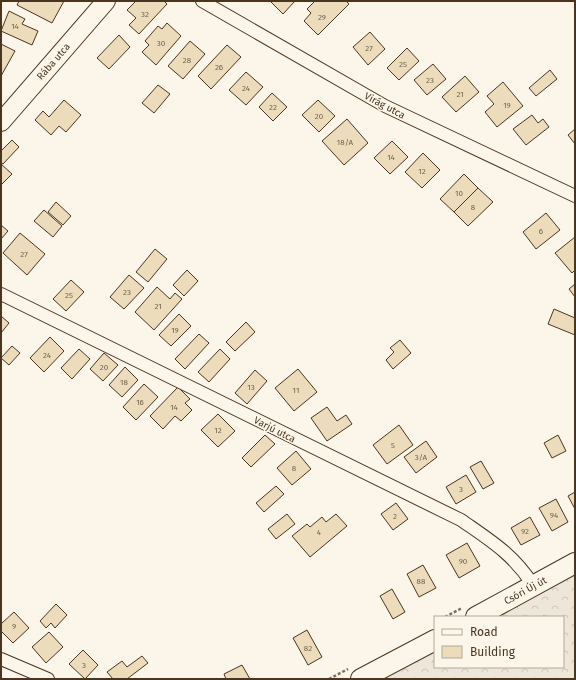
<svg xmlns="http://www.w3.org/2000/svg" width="576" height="680" font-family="'Fira Sans',sans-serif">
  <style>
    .forest { fill: url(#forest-crowns); stroke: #887966 }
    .building { fill: #ecdcbc; stroke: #4a3520 }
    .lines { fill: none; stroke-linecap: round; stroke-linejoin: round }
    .street-casing { stroke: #4a3520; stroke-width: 14 }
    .secondary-casing { stroke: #4a3520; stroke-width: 20 }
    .primary-casing { stroke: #4a3520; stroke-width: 22 }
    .path { stroke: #7f6f5c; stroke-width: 2.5; stroke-dasharray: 3 2; stroke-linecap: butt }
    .street { stroke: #fbf6e9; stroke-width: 12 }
    .secondary { stroke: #fbf6e9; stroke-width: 18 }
    .primary { stroke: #fbf6e9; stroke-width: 20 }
    .labels { text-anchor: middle; stroke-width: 3; stroke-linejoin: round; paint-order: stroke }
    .number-label { font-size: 8px; fill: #725f47 }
    .street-label { font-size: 10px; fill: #4a3520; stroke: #fbf6e9 }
  </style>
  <defs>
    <pattern id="forest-crowns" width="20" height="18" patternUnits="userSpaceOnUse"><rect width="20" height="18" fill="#ede6d9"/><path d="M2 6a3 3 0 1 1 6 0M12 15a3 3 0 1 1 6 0" fill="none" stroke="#cdc6ba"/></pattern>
  </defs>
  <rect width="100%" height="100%" fill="#fbf6e9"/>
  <!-- forest -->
  <path class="forest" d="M575 563V679H361L435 640V667H563V617H476Z"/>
  <!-- building -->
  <path class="building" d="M19 1H64L52 23 17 5Z
    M136 1H164L167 4 139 34 129 25 136 18 127 10Z
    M270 1H295L283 14Z
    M315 1H346L349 4 318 35 304 21 311 13 307 9Z
    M9 11 25 19 22 24 38 31 32 45 1 31Z
    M167 23 181 36 156 65 142 52 149 45 145 41 158 26 162 29Z
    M370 32 385 49 368 65 353 47Z
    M119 35 130 47 109 69 97 58Z
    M190 41 205 54 183 79 168 66Z
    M1 44 15 51 1 76Z
    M227 45 241 57 211 89 198 76Z
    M407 48 419 61 399 80 387 68Z
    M433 64 446 79 427 95 414 80Z
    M550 70 557 79 536 96 529 88Z
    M246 72 263 87 246 105 229 90Z
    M465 76 479 92 456 112 442 97Z
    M503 82 523 106 497 127 485 112 494 104 487 96Z
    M158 85 170 94 154 113 142 103Z
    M272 93 287 107 273 121 259 107Z
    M64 100 81 115 66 132 59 126 51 135 35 120 43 111 49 117Z
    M318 100 335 116 319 132 302 115Z
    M532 115 538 123 543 119 549 127 526 145 513 129Z
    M347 119 368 143 344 165 322 141Z
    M575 129V144L568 135Z
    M12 140 19 147 3 164 1 163V151Z
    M392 141 408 157 390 174 374 158Z
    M423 153 440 170 422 188 405 172Z
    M1 164 12 174 1 185Z
    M464 174 478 188 454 212 440 199Z
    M478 188 493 202 468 226 454 212Z
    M56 202 71 216 63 225 48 212Z
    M44 210 62 226 53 237 34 221Z
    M546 213 560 230 536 249 523 232Z
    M1 225 8 231 1 239Z
    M20 233 45 254 27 275 3 253Z
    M575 237V270L572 273 555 253Z
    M155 249 167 259 148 282 136 272Z
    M187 270 198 281 184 296 173 285Z
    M129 275 144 288 124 309 110 297Z
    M71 280 84 292 66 311 53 299Z
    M575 284V297L569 289Z
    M157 287 170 299 175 293 182 299 154 330 135 312Z
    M554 309 575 318V335L548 324Z
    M179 314 191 326 171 346 159 335Z
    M1 316 9 323 1 333Z
    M246 322 255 332 235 351 226 342Z
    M199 334 209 343 185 369 175 359Z
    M50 337 64 351 44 372 30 358Z
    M400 340 411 353 393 369 386 360 394 352 390 348Z
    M12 346 20 353 9 365 1 358Z
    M79 349 90 359 72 379 61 368Z
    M220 349 230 359 209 382 198 372Z
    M104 353 118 365 103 381 90 369Z
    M125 367 138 380 122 397 109 385Z
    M298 369 317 392 294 411 275 388Z
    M255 370 267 381 247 404 235 393Z
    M144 384 158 397 136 420 123 407Z
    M178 387 190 399 185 403 192 410 181 421 175 416 163 429 150 416Z
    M327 407 337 421 346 415 352 424 327 441 311 418Z
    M218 414 235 431 218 447 201 430Z
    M399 425 413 445 387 464 373 445Z
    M265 435 275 444 251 467 242 458Z
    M558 435 566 451 552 458 544 443Z
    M426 441 437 457 416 473 404 457Z
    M296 451 311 469 292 485 277 468Z
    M481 461 494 483 483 489 470 467Z
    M466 475 476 492 456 504 446 487Z
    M276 486 284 494 264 512 256 503Z
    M575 492V509L568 496Z
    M556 499 568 522 552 531 539 508Z
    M396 503 408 519 393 530 381 514Z
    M287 514 295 524 276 539 268 529Z
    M336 514 347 526 310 557 292 536 307 524 310 527 322 517 326 522Z
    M530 517 540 535 521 545 511 528Z
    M467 543 480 566 459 578 446 555Z
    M423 565 436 588 419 597 407 574Z
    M392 589 405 612 393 619 380 596Z
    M56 604 67 615 55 628 51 623 46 628 40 621Z
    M14 612 29 628 13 643 1 631V624Z
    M307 630 322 657 308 665 293 638Z
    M49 632 63 647 46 663 32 647Z
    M83 650 98 665 85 679 69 664Z
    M142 656 148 663 127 679H113L107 672 122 661 127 667Z
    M242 665 250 679H226L224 674Z"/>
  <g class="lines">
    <defs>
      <path id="street" d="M202 1 385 106 575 196
        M1 294 461 520C491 541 513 554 533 585
        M1 659 48 679"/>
      <path id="secondary" d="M1 122 106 1"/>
      <path id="primary" d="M476 617 575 563
        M361 679 435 640"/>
    </defs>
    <!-- street casing -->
    <use href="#street" class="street-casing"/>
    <!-- secondary casing -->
    <use href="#secondary" class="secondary-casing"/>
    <!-- primary casing -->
    <use href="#primary" class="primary-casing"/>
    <!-- path -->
    <path class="path" d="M445 617 462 608
      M329 679 348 669"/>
    <!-- street -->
    <use href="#street" class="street"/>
    <!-- secondary -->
    <use href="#secondary" class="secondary"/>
    <!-- primary -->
    <use href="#primary" class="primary"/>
  </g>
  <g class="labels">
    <!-- number labels -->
    <g class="number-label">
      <text x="145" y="17">32</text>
      <text x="322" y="20">29</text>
      <text x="15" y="29">14</text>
      <text x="161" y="46">30</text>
      <text x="369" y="51">27</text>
      <text x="187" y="63">28</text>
      <text x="403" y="67">25</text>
      <text x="219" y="70">26</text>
      <text x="430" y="83">23</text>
      <text x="246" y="91">24</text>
      <text x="460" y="97">21</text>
      <text x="507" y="108">19</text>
      <text x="273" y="110">22</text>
      <text x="319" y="119">20</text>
      <text x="345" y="145">18/A</text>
      <text x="391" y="160">14</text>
      <text x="422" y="174">12</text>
      <text x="459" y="196">10</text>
      <text x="473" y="210">8</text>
      <text x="541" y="234">6</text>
      <text x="24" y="257">27</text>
      <text x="127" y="295">23</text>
      <text x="69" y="298">25</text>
      <text x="158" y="309">21</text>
      <text x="175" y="333">19</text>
      <text x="47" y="358">24</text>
      <text x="104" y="370">20</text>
      <text x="124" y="385">18</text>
      <text x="251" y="390">13</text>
      <text x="296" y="393">11</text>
      <text x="140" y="405">16</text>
      <text x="174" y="410">14</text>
      <text x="218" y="433">12</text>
      <text x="393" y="448">5</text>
      <text x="421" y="460">3/A</text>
      <text x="294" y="471">8</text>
      <text x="461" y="492">3</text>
      <text x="554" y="518">94</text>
      <text x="395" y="519">2</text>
      <text x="525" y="534">92</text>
      <text x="319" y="535">4</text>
      <text x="463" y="564">90</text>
      <text x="421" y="584">88</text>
      <text x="14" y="629">9</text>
      <text x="308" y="651">82</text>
      <text x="84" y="668">3</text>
    </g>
    <!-- street labels -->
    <g class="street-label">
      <text transform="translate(53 61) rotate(-49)" y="4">Rába utca</text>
      <text transform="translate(385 105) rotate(28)" y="4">Virág utca</text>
      <text transform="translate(275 429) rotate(27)" y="4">Varjú utca</text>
      <text transform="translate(525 590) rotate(-29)" y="4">Csóri Új út</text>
    </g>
  </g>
  <!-- border -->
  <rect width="576" height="680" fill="none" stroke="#4a3520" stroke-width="4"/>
  <!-- legend -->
  <rect x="434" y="616" width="130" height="52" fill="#fbf6e9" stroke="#b4a999"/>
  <rect x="442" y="629" width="20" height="6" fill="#fbf6e9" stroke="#b4a999"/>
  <text x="470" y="636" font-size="12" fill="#4a3520">Road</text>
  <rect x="442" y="646" width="20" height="12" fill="#ecdcbc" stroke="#b4a999"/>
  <text x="470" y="656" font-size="12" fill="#4a3520">Building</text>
</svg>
